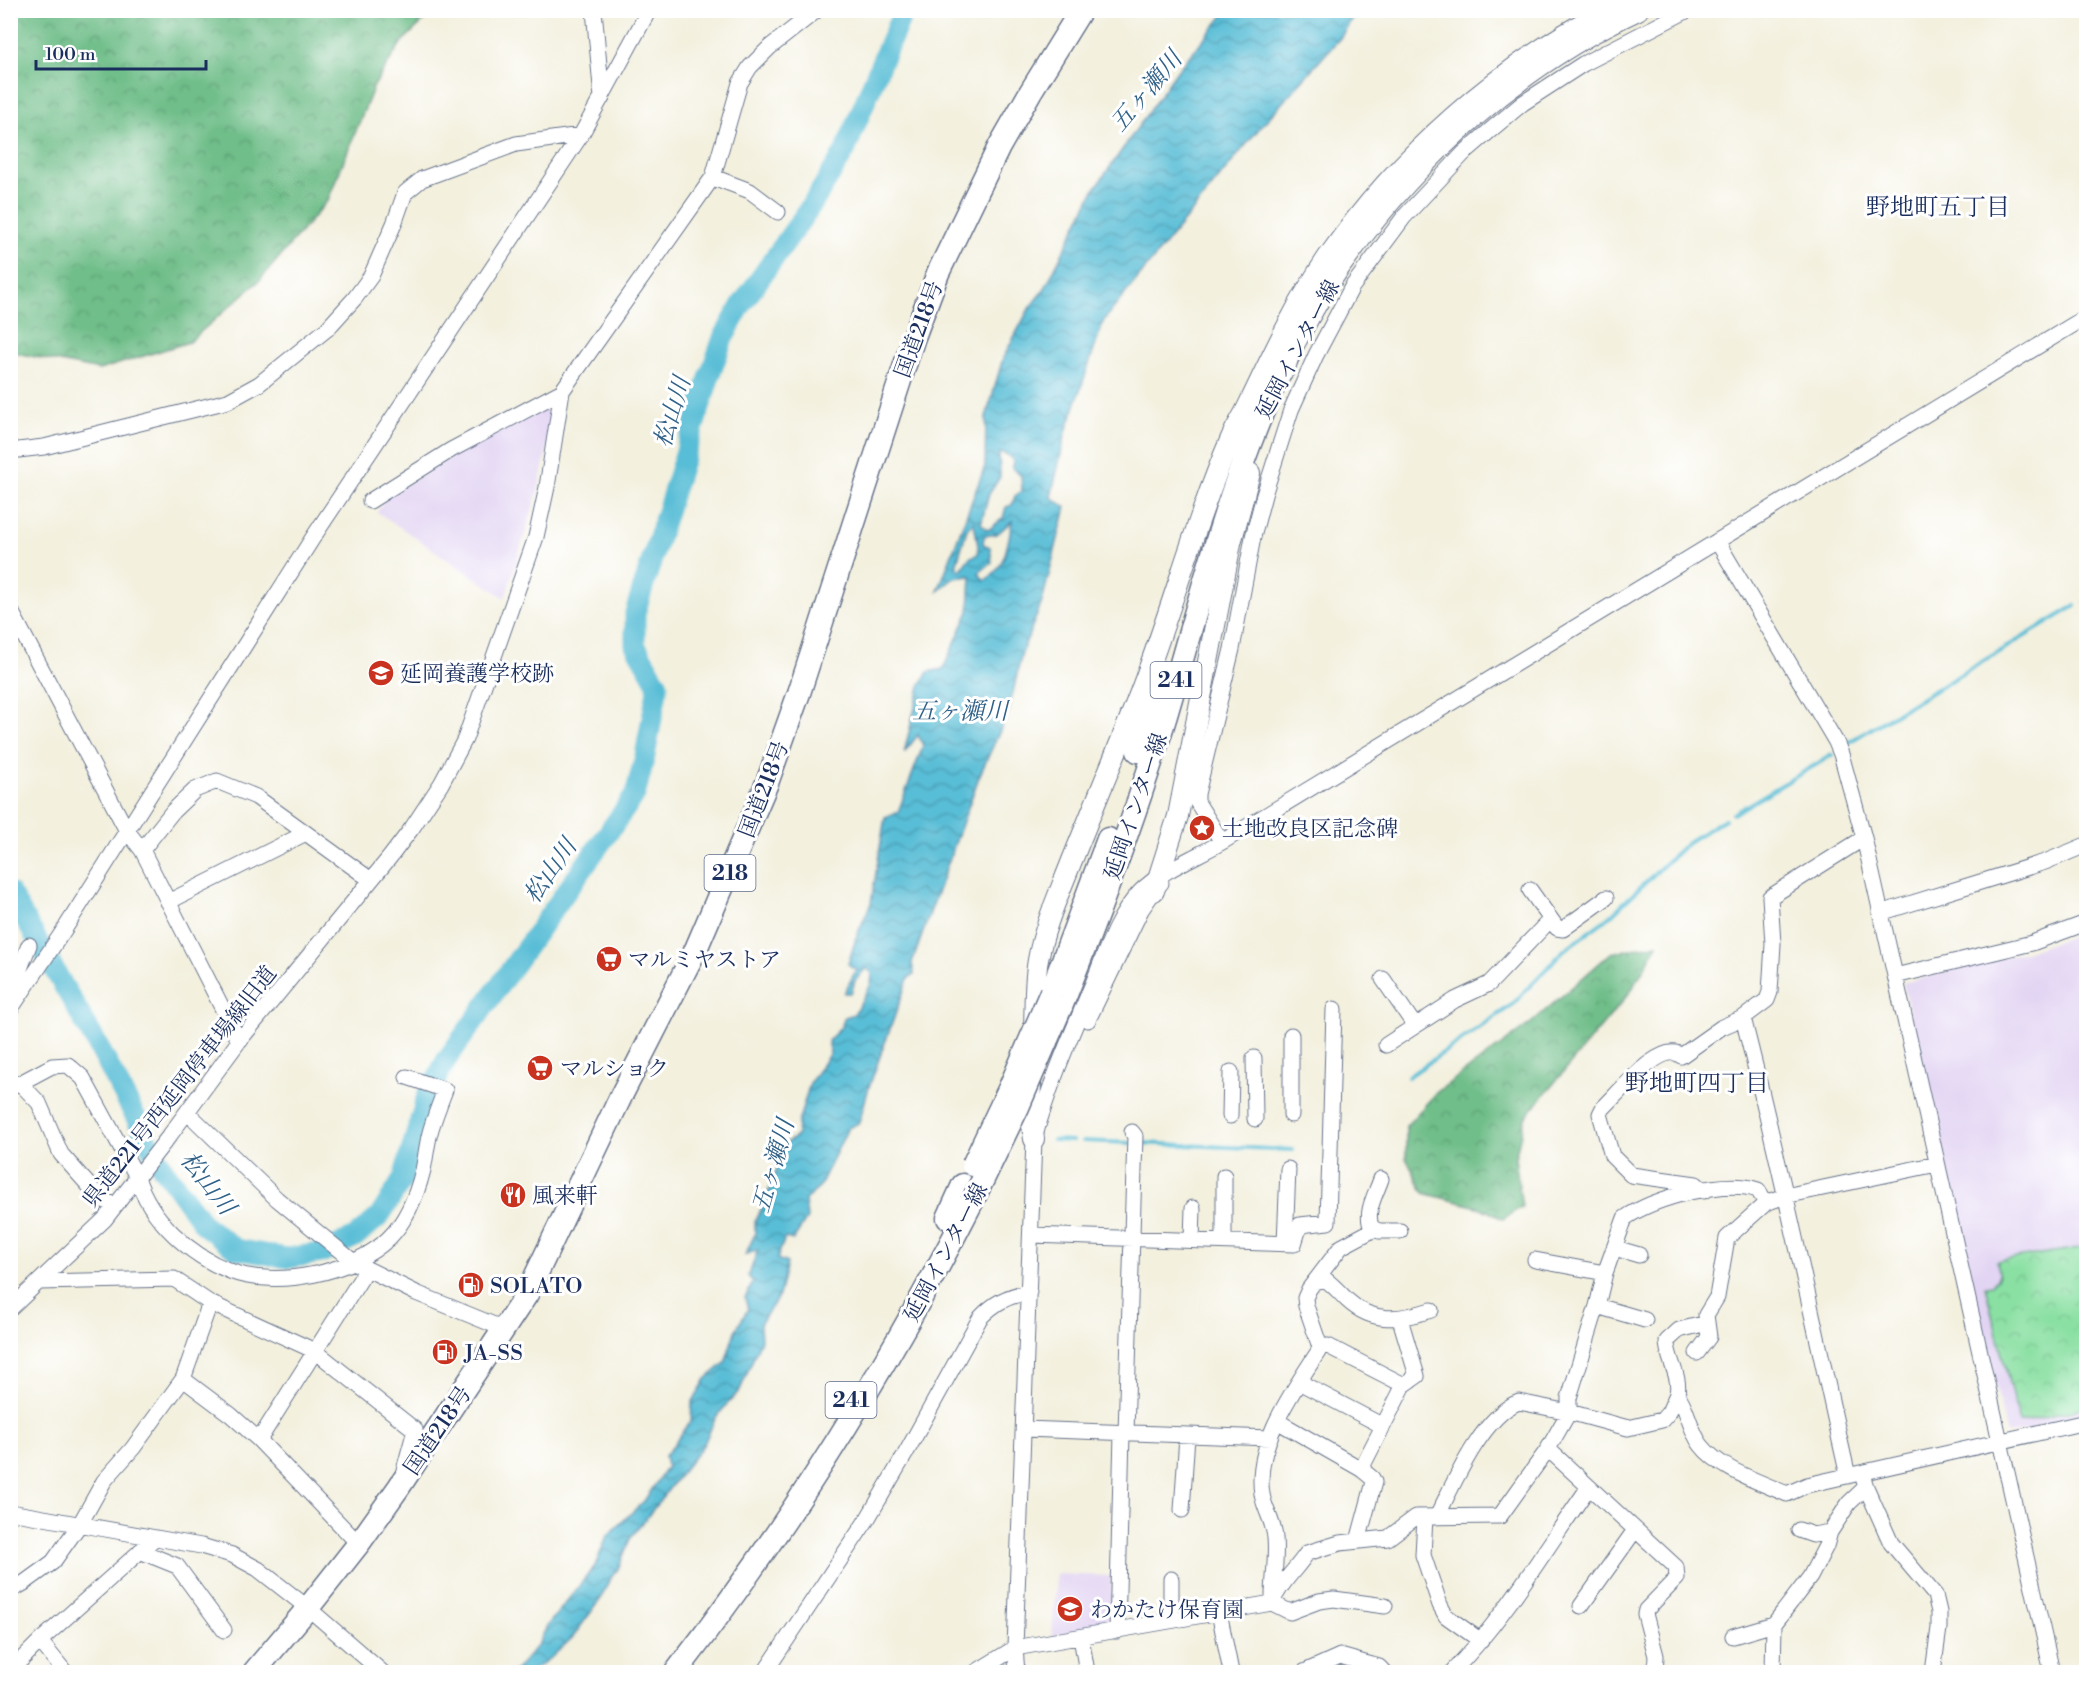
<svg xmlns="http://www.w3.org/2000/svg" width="2097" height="1683" font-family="'Libre Bodoni','Noto Serif JP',serif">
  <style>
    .built { fill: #e2d4f3 }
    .forest { fill: url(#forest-crowns); stroke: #457674; stroke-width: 1.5 }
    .park { fill: url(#park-crowns); stroke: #528880; stroke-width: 1.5 }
    .water { fill: url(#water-waves); stroke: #3a769a; stroke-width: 1.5; fill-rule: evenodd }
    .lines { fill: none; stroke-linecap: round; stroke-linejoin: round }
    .stream { stroke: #58bdd6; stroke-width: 4 }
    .river { stroke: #58bdd6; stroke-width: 21 }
    .minor-casing { stroke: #67738b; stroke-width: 17 }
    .major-casing { stroke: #67738b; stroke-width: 22 }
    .highway-casing { stroke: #67738b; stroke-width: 25 }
    .minor { stroke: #fff; stroke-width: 15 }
    .major { stroke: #fff; stroke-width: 20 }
    .highway { stroke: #fff; stroke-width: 22 }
    .highway-bridge-casing { stroke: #67738b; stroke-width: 25; stroke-linecap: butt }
    .highway-bridge { stroke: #fff; stroke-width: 22 }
    .labels { text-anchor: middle; stroke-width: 6; stroke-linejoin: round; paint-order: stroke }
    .shield { fill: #fff; stroke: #5f6d8e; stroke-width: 1.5 }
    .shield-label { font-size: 21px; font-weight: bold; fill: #1b2f5e }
    .street-label { font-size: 22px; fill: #1b2f5e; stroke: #fff }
    .poi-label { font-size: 22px; fill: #1b2f5e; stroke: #fff; text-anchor: start }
    .water-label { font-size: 24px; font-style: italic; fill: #306188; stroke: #fff }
    .neighbourhood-label { font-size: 24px; fill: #1b2f5e; stroke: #fff }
  </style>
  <defs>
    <pattern id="forest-crowns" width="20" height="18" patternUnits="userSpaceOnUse" patternTransform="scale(1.5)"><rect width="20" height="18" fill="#6fbe89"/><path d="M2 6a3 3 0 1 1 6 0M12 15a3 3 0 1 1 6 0" fill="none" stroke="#5a9b73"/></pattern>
    <pattern id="park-crowns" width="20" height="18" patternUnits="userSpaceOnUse" patternTransform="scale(1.5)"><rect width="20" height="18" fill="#8ae0a3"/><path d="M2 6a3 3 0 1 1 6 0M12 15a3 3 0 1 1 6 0" fill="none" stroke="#76c08f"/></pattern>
    <pattern id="water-waves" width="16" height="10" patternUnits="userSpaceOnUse" patternTransform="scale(1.5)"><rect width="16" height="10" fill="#58bdd6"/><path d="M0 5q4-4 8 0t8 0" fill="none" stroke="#489ab1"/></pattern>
  </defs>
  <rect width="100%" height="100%" fill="#fff"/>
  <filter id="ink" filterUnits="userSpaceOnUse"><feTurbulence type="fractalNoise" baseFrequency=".0167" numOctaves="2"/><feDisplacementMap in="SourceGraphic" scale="12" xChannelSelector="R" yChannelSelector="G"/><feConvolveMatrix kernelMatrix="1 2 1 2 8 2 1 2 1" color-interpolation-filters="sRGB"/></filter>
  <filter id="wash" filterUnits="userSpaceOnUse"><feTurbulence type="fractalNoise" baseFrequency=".008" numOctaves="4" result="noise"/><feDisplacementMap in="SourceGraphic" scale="24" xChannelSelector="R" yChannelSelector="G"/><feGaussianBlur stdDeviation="1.35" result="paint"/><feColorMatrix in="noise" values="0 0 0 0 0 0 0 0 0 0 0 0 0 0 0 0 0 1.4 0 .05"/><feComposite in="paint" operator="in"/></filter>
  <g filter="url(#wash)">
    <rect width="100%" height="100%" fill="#f3f0de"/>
    <!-- built -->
    <path class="built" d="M545 409 554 416 538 492 505 598 377 512 388 496 459 452Z
      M2086 931V1417L2007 1435 1903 983 2036 949Z
      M1056 1574 1111 1576 1113 1624 1052 1636Z"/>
    <!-- forest -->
    <path class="forest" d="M11 10H434V11L401 43 374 86 328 200 260 280 189 342 99 370 11 352Z
      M1658 944 1631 991 1525 1118 1515 1158 1522 1207 1503 1219 1481 1208 1424 1193 1406 1158V1126L1437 1092 1531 1023 1611 953Z"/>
    <!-- park -->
    <path class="park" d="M2086 1247V1407L2019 1423 1985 1286 1992 1285C2000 1277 2001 1272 1996 1261Z"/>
    <!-- water -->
    <path class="water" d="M1227 11H1357L1340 38 1258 130 1104 320 1066 432 1051 497 1066 507 1042 602 1022 652 1009 711 979 777 912 963 914 974 908 979 869 1087 859 1123 848 1128 819 1188 805 1200 807 1218 793 1240 785 1238 777 1259 787 1263 779 1296 760 1324 761 1340 740 1390 716 1417 704 1444 630 1539 618 1569 610 1579 600 1600 572 1638 553 1656 530 1672H512L516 1670 539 1643 547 1626 595 1566 607 1536 644 1501 667 1467 665 1456 691 1421 692 1403 706 1379 725 1363 735 1331 748 1309 745 1298 753 1282 748 1276 758 1250 745 1255 755 1234V1220L762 1208 786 1143 797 1136 798 1123 810 1083 830 1053 828 1041 841 1027 845 1017 854 1014 871 984 872 973 866 968 855 981 851 993H844L856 970 848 964 857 935 871 903 885 817 898 812 923 746 918 735 904 753 920 686 928 672 943 669 969 611 971 576 954 578 938 591 985 466 986 417 1003 358 1030 307 1045 288 1094 190 1177 71ZM999 453 1006 454 1013 460 1012 468 1021 476 1022 491 1015 496 1012 505 1006 507 1003 518 988 530 981 524 989 494 1000 477ZM1012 521C1008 544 1006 568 984 581L979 573 992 562 990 547 983 544 984 536 997 534ZM974 522C975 533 979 542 978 554L969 558 960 571 956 566 967 529Z"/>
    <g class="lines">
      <!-- stream -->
      <path class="stream" d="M2085 602 2086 603
        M1849 742 2075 606
        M1733 814 1832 755
        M1408 1077 1512 1005 1564 950 1608 918 1688 842 1725 819
        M1053 1140 1073 1141
        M1083 1141 1130 1143
        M1139 1143 1293 1150"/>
      <!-- river -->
      <path class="river" d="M10 893 96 1042 162 1167 205 1226 236 1249 287 1258 321 1253 355 1237 379 1217 403 1179 427 1096 447 1059 635 795 645 756 658 685 635 645V613L710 375 723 338 742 304 813 203 845 151 880 65 904 10"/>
    </g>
  </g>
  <g filter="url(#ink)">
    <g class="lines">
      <defs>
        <path id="minor" d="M594 10 602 98
          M713 177 750 191 778 212
          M10 451 44 447 228 401 259 384 327 329 355 298 371 276 394 224 405 193 422 179 516 144 581 135
          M370 501 451 450 562 391
          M1717 541 1836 742 1841 754 1864 838 2052 1672
          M10 609 127 831 142 850 239 1041
          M1222 842 1197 802V794L1232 649 1253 537 1264 495 1291 410 1316 355 1352 287 1404 217 1464 153 1493 128 1523 103 1583 64 1688 10
          M142 850 173 811 195 790 217 781 256 797 371 880
          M1530 890 1557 928 1563 929 1606 898
          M168 902 306 833
          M1880 913 2045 862 2086 845
          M1895 976 2032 943 2086 923
          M1383 979 1415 1026
          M10 995 29 945
          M10 1010 64 930 314 536 581 135 649 10
          M1088 1020 1141 910 1154 891 1161 883
          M1386 1045 1455 1000 1489 984 1550 920
          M1254 1058 1255 1119
          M20 1083 52 1066 68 1065 83 1078 137 1177C150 1219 189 1255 230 1271 276 1289 354 1273 389 1238 407 1220 417 1194 423 1170 426 1156 427 1142 431 1129 435 1116 440 1103 445 1090L407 1077
          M10 1086 20 1083 39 1103 61 1154 100 1198 115 1206
          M187 1112 277 1199 355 1263 416 1293 504 1329
          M1291 1115V1035
          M1230 1116 1231 1072
          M1381 1179C1376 1194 1364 1213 1372 1228L1379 1231H1400
          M1704 1191 1696 1184 1631 1175 1612 1156 1600 1114 1603 1108C1617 1095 1662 1039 1681 1056L1722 1027 1743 1018
          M1031 1235 1294 1244 1300 1225 1328 1222 1334 1009
          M1192 1240 1193 1208
          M1224 1241V1176
          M1285 1243 1288 1169
          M1615 1248 1639 1255
          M1535 1260 1605 1273
          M1315 1281 1326 1280C1334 1286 1340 1293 1347 1300 1373 1324 1400 1320 1431 1310
          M210 1303 315 1351 415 1430 404 1470
          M1597 1306 1645 1320
          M10 1309 105 1219 170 1135 239 1041 390 857 412 828 441 784 465 739 536 537 547 487 562 391 713 177 740 83 750 67 770 47 817 10
          M1320 1347 1328 1346 1404 1385
          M1697 1353 1709 1337 1706 1315 1717 1297 1727 1238 1766 1203 1785 1196 1937 1164
          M183 1379 231 1415 259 1440 355 1540 360 1542
          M1299 1382 1383 1426
          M1677 1394C1681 1375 1667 1360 1667 1341L1679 1330 1707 1323
          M1277 1421 1361 1469 1372 1478 1374 1482 1358 1541
          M1024 1429 1270 1438
          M1126 1433 1135 1136 1132 1132
          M259 1440 367 1269
          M1548 1449 1676 1567 1677 1578 1646 1610 1645 1614 1656 1656 1655 1672
          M1361 1469 1404 1385 1417 1376 1400 1319
          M1848 1476C1813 1323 1782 1169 1743 1018L1767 1000 1770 992 1773 944 1770 897 1864 838
          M1866 1487 1891 1543 1935 1595 1939 1612V1628L1933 1672
          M1182 1510 1187 1436
          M10 1512 201 1546 232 1555 258 1569 308 1608 382 1672
          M1425 1517 1423 1555 1440 1605 1446 1616 1481 1641
          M1437 1517C1453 1484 1483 1415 1519 1402L1569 1412 1628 1428 1662 1420 1669 1412 1677 1394C1688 1408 1689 1429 1701 1445 1719 1469 1760 1482 1787 1494L1807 1485 2086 1422
          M1799 1530 1813 1535 1830 1532
          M140 1551 177 1566 224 1630
          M1171 1579V1620
          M10 1591 24 1583 53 1562 80 1524 104 1481 133 1448 183 1379 210 1303 174 1279 39 1282
          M1273 1597C1273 1578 1277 1557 1275 1538 1274 1522 1264 1509 1262 1494 1254 1445 1293 1391 1318 1352L1320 1347 1306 1306 1305 1298 1309 1289 1341 1247 1369 1232 1372 1228
          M1272 1603C1279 1584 1295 1571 1307 1553L1340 1543 1388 1538 1416 1517 1500 1516 1548 1449 1569 1412V1398L1597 1306 1605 1273 1625 1218C1654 1198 1725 1178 1758 1190L1766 1203
          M1581 1606 1635 1530
          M1219 1612 1231 1672
          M1117 1631 1122 1433
          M1733 1636 1774 1624
          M1081 1637 1087 1672
          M40 1641 65 1672
          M10 1671 40 1641 155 1538
          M765 1672 868 1518 907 1451 980 1318C994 1303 1007 1296 1029 1292
          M976 1672 1015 1648 1272 1603 1290 1612 1319 1601 1334 1599 1385 1606
          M1017 1672 1015 1648 1034 1139C1049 1085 1072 1033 1094 981 1106 951 1117 916 1140 892 1160 871 1196 857 1222 842L2086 317
          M1304 1672 1340 1656 1379 1667 1384 1672
          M1452 1672C1505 1618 1545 1549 1589 1487
          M1773 1672 1774 1624 1810 1577 1826 1546 1830 1532 1849 1503 1866 1487 1862 1474"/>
        <path id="major" d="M1285 369 1289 354C1306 323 1322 292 1343 263 1417 157 1520 65 1638 10
          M1154 891 1178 816 1231 543 1250 473
          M1034 1026C1035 1004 1034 981 1038 960 1044 926 1059 894 1071 863 1093 808 1116 754 1137 700 1171 614 1194 523 1231 438 1236 427 1243 417 1248 406 1272 355 1296 304 1328 257 1399 154 1496 70 1606 10
          M1031 1082 1030 1113 1034 1139"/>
        <path id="highway" d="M1138 751 1162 673
          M1051 992 1108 839
          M1061 1007C1100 911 1136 814 1166 715 1202 593 1232 468 1289 354
          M948 1218 963 1185
          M254 1672 308 1608 360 1542 399 1487 527 1294 622 1094 696 949 767 783 799 693 914 337 938 273 999 147 1031 91 1081 10
          M676 1672C789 1526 888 1367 972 1202"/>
      </defs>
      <!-- minor casing -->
      <use href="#minor" class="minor-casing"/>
      <!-- major casing -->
      <use href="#major" class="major-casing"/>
      <!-- highway casing -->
      <use href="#highway" class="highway-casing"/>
      <!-- minor -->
      <use href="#minor" class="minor"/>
      <!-- major -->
      <use href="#major" class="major"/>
      <!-- highway -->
      <use href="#highway" class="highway"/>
      <defs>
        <path id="highway-bridge" d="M973 1165 1010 1087 1051 992
          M972 1202 1018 1107 1061 1007"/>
      </defs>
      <!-- highway-bridge casing -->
      <use href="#highway-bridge" class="highway-bridge-casing"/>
      <!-- highway-bridge -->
      <use href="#highway-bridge" class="highway-bridge"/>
    </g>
  </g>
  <!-- icons -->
  <defs>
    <symbol id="school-disc" viewBox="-11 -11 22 22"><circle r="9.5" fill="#c8321e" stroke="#fff"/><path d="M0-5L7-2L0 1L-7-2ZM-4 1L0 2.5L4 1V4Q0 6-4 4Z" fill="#fff"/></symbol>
    <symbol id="sight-disc" viewBox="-11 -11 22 22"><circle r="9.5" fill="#c8321e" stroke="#fff"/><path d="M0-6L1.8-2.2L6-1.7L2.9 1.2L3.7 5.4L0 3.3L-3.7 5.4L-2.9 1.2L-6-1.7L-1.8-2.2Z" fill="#fff"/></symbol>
    <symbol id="supermarket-disc" viewBox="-11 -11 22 22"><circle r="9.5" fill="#c8321e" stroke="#fff"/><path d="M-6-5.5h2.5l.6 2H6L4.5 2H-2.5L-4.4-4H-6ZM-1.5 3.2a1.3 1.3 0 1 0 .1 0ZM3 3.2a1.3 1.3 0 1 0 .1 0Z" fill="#fff"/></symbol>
    <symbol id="restaurant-disc" viewBox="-11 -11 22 22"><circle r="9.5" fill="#c8321e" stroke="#fff"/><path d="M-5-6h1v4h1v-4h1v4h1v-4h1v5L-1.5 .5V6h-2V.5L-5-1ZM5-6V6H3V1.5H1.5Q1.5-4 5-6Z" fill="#fff"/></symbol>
    <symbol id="fuel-disc" viewBox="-11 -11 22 22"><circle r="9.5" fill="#c8321e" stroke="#fff"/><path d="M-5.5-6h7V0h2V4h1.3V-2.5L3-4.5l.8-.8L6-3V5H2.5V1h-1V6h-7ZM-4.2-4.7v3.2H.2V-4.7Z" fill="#fff"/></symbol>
  </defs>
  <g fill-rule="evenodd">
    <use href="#school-disc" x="366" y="658" width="30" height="30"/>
    <use href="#sight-disc" x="1187" y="813" width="30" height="30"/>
    <use href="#supermarket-disc" x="594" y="944" width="30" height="30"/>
    <use href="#supermarket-disc" x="525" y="1053" width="30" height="30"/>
    <use href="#restaurant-disc" x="498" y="1180" width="30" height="30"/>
    <use href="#fuel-disc" x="456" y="1270" width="30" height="30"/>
    <use href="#fuel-disc" x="430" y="1337" width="30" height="30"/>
    <use href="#school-disc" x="1055" y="1594" width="30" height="30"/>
  </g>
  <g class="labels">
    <!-- shield labels -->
    <g class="shield">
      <rect x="1150.5" y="662" width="51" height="36" rx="4.5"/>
      <rect x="704.5" y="855" width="51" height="36" rx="4.5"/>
      <rect x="825.5" y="1382" width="51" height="36" rx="4.5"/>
    </g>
    <g class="shield-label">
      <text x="1176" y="687">241</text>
      <text x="730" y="880">218</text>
      <text x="851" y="1407">241</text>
    </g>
    <!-- street labels -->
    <g class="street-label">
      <text transform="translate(918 329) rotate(-70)" y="8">国道218号</text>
      <text transform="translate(1297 349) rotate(-62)" y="8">延岡インター線</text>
      <text transform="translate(763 789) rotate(-69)" y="8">国道218号</text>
      <text transform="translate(1135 806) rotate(-71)" y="8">延岡インター線</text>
      <text transform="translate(179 1086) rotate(-52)" y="8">県道221号西延岡停車場線旧道</text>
      <text transform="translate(945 1252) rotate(-62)" y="8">延岡インター線</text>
      <text transform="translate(437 1430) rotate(-56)" y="8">国道218号</text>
    </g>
    <!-- poi labels -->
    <g class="poi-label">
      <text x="400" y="681">延岡養護学校跡</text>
      <text x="1222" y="836">土地改良区記念碑</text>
      <text x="628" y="967">マルミヤストア</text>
      <text x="560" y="1076">マルショク</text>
      <text x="532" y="1203">風来軒</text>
      <text x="490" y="1293">SOLATO</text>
      <text x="464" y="1360">JA-SS</text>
      <text x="1090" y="1617">わかたけ保育園</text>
    </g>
    <!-- water labels -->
    <g class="water-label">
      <text transform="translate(1146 91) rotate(-50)" y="8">五ヶ瀬川</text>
      <text transform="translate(672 412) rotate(-73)" y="8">松山川</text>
      <text x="960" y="719">五ヶ瀬川</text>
      <text transform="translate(550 871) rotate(-55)" y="8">松山川</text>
      <text transform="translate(773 1166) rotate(-74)" y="8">五ヶ瀬川</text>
      <text transform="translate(208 1183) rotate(52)" y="8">松山川</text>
    </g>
    <!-- neighbourhood labels -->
    <g class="neighbourhood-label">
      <text x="1938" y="215">野地町五丁目</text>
      <text x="1697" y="1091">野地町四丁目</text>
    </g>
  </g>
  <!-- margin -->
  <rect width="2097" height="1683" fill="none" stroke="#fff" stroke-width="36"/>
  <!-- scale -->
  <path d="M36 60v9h170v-9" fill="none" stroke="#1b2f5e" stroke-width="3"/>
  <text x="45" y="60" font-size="18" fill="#1b2f5e" stroke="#ffffff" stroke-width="4.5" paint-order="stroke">100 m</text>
</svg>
